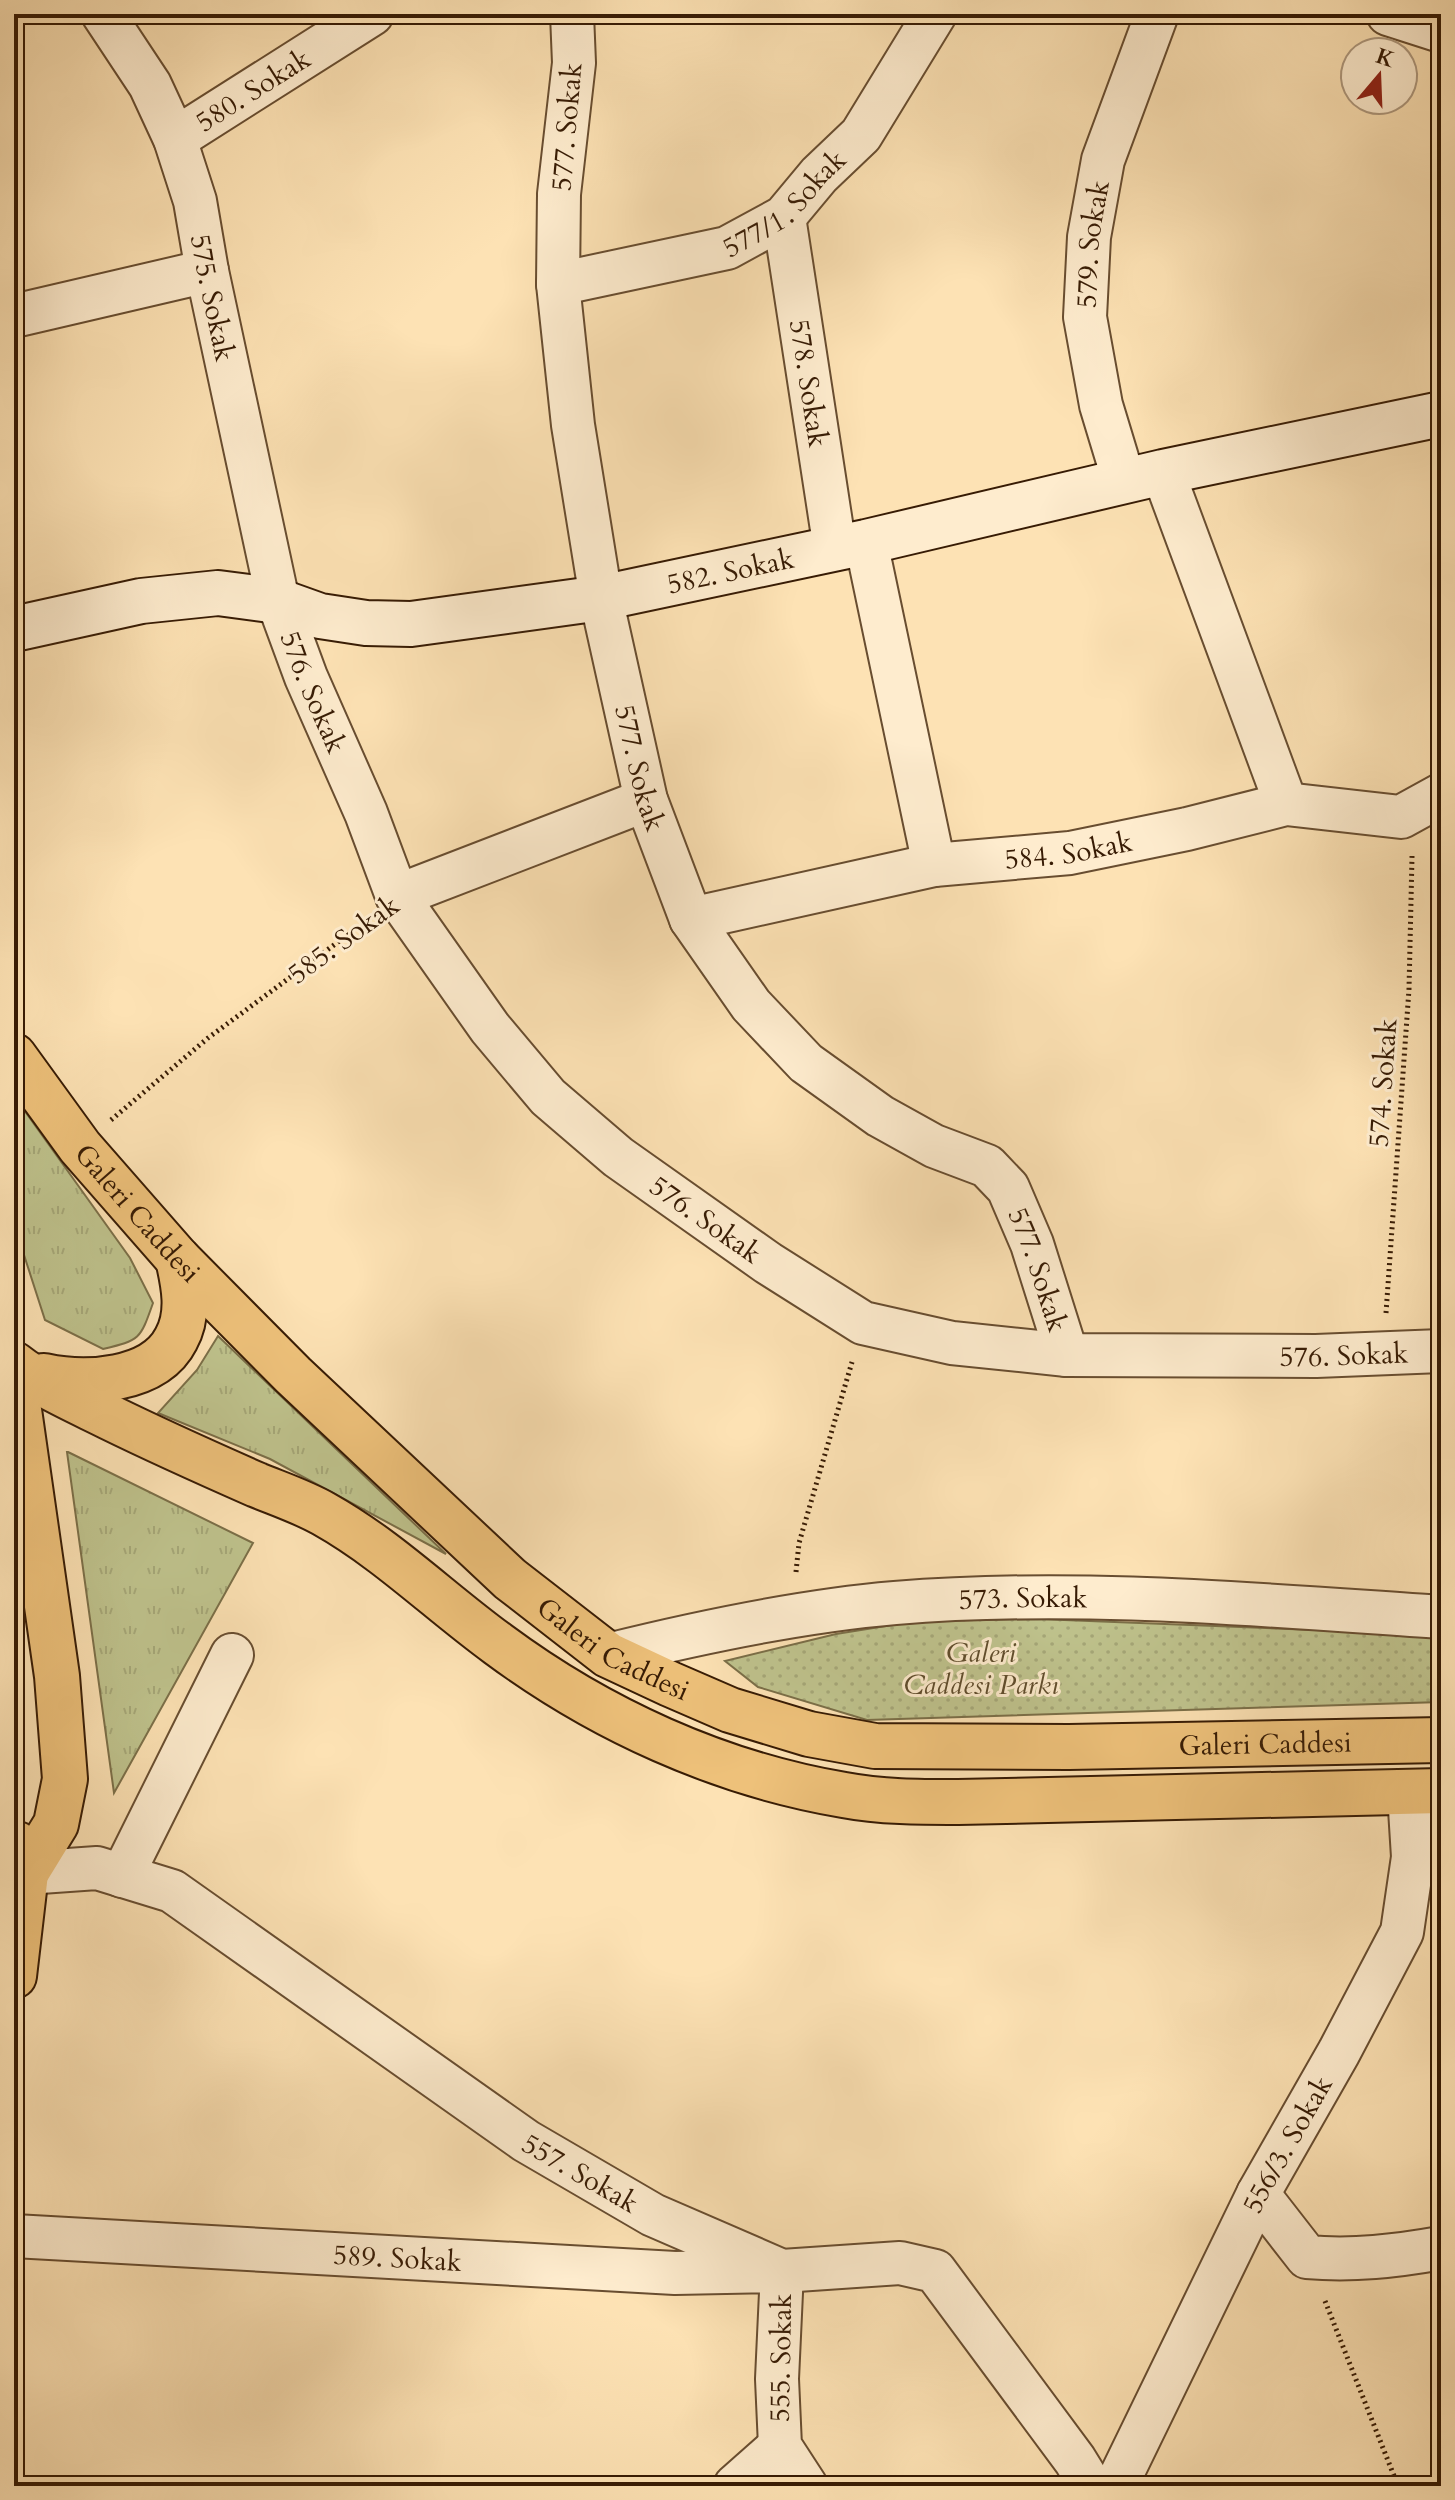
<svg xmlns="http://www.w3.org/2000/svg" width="1455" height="2500" font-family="Cardo,serif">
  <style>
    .grass { fill: url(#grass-tufts); stroke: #7b6f48; stroke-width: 2 }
    .park { fill: url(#park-dots); stroke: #7b6f48; stroke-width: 2 }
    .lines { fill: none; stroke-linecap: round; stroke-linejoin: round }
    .street-casing { stroke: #684d30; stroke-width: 46 }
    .secondary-casing { stroke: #371b04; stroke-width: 48 }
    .primary-casing { stroke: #371b04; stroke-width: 48 }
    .path { stroke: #371b04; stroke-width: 5; stroke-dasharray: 2 4; stroke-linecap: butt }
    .street { stroke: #feecce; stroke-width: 42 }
    .secondary { stroke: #feecce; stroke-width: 44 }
    .primary { stroke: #eec17a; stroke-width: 44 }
    .labels { text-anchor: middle; stroke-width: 6; stroke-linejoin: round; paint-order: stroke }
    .street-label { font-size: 28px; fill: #371b04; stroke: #feecce }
    .park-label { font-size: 28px; font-style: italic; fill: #604d2d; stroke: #feecce }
  </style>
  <defs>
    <pattern id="grass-tufts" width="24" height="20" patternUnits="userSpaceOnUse" patternTransform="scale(2)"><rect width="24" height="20" fill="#bfc38d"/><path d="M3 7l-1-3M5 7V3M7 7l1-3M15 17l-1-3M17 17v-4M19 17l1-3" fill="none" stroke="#a5a778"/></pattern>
    <pattern id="park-dots" width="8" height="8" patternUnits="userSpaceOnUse" patternTransform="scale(2)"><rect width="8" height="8" fill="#bfc38d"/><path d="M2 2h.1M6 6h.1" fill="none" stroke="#a5a778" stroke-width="1.8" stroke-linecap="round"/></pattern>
  </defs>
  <rect width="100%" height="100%" fill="#fde2b4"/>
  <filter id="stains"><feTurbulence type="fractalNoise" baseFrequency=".0025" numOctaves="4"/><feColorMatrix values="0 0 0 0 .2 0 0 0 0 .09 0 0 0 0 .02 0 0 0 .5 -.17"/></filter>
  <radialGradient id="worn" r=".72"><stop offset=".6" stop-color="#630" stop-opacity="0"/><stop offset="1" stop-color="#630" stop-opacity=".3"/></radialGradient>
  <!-- grass -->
  <path class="grass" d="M14 1096 130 1258 153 1303C140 1340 140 1340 103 1349L45 1320 14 1224Z
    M218 1336 446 1554 270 1459 158 1413 197 1370Z
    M68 1452 253 1543 114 1793 67 1452Z"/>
  <!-- park -->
  <path class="park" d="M1039 1619 1441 1635V1702L867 1720 758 1687 725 1661 836 1634 917 1621Z"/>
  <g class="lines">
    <defs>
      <g id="street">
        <path id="s1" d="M103 14 150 85 175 139 195 201 207 271 278 601 306 677 366 813 397 896 490 1028 548 1097 618 1157 768 1263 863 1323 952 1343 1067 1355 1316 1356 1441 1351"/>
        <path id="s2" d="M572 14 574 63 559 194 558 284 573 425 601 598 646 800 691 919 751 1005 806 1063 880 1116 934 1146 987 1166 1008 1188 1032 1244 1067 1355"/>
        <path d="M1388 14 1441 31"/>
        <path id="s3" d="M175 139 372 14"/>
        <path id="s4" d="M784 217 835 549"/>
        <path id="s5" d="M558 284 727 248 784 217 819 175 861 135 935 14"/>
        <path d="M14 316 207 271"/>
        <path d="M1163 472 1286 804"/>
        <path id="s6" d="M1124 481 1101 405 1085 317 1089 237 1103 160 1157 14"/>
        <path d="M866 542 934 865"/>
        <path d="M397 896 646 800"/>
        <path id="s7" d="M691 919 934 865 1070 853 1187 829 1286 804 1401 817 1441 795"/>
        <path id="s8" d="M608 1655C701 1632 800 1611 895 1603 1077 1588 1260 1605 1441 1617"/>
        <path id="s9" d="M26 1873 97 1868 172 1891 526 2141 653 2215 782 2271 900 2263 935 2271 1075 2460 1091 2486"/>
        <path d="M122 1876 232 1655"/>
        <path d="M1258 2194 1307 2257C1353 2261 1396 2256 1441 2248"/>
        <path id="s10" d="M14 2236 675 2273 782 2271 777 2379 780 2446 806 2486"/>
        <path d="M735 2486 780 2446"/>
        <path id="s11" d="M1116 2486 1258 2194 1339 2052 1402 1932 1413 1857 1409 1793"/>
      </g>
      <g id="secondary">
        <path id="s12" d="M14 629 141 601 218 593 278 601 320 616 366 623 411 624 601 598 866 542 1163 472 1441 414"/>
      </g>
      <g id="primary">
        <path id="s13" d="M14 1056 80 1147 178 1259 293 1375 510 1579 608 1655 670 1684 730 1710 809 1734 875 1746 1069 1747 1441 1740"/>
        <path d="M14 1364C42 1386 77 1401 109 1417 158 1441 207 1463 257 1485 279 1494 303 1502 324 1514 388 1550 439 1601 498 1644 599 1719 719 1774 844 1795 881 1802 920 1802 958 1802L1441 1791"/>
        <path d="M14 1375 57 1676 65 1779 56 1824 26 1873"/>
        <path d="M44 1376C85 1385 154 1382 176 1339 190 1314 184 1285 178 1259"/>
        <path d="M14 1976 26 1873 17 1844"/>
      </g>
    </defs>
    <!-- street casing -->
    <use href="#street" class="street-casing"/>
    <!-- secondary casing -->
    <use href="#secondary" class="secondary-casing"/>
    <!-- primary casing -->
    <use href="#primary" class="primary-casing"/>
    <!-- path -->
    <path class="path" d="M111 1120 208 1038 365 922
      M1386 1313 1409 989 1412 856
      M796 1572 799 1543 852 1362
      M1325 2301 1398 2486"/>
    <!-- street -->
    <use href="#street" class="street"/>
    <!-- secondary -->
    <use href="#secondary" class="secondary"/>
    <!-- primary -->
    <use href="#primary" class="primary"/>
  </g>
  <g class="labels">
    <!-- street labels -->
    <g class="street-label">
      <text dy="10" stroke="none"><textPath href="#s3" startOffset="92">580. Sokak</textPath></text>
      <text transform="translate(566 127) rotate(-85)" y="10">577. Sokak</text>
      <text dy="10" stroke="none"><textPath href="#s5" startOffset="246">577/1. Sokak</textPath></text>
      <text dy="10" stroke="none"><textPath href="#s6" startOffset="242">579. Sokak</textPath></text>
      <text dy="10" stroke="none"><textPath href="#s1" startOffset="308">575. Sokak</textPath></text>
      <text dy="10" stroke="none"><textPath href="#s4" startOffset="168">578. Sokak</textPath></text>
      <text dy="10" stroke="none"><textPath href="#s12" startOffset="728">582. Sokak</textPath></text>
      <text dy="10" stroke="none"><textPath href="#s1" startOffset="716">576. Sokak</textPath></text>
      <text dy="10" stroke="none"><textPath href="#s2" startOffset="762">577. Sokak</textPath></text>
      <text dy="10" stroke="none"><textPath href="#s7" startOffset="384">584. Sokak</textPath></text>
      <text transform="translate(343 939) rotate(-36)" y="10">585. Sokak</text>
      <text transform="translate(1382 1083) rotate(-86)" y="10">574. Sokak</text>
      <text dy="10" stroke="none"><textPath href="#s13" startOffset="200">Galeri Caddesi</textPath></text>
      <text dy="10" stroke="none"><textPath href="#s1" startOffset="1388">576. Sokak</textPath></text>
      <text dy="10" stroke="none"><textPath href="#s2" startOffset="1434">577. Sokak</textPath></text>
      <text dy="10" stroke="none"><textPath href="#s1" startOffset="2060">576. Sokak</textPath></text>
      <text dy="10" stroke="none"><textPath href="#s8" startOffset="420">573. Sokak</textPath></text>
      <text dy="10" stroke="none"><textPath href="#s13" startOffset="848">Galeri Caddesi</textPath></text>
      <text dy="10" stroke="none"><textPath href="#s13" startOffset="1520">Galeri Caddesi</textPath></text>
      <text dy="10" stroke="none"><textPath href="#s11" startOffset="382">556/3. Sokak</textPath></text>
      <text dy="10" stroke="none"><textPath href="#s9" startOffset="646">557. Sokak</textPath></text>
      <text dy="10" stroke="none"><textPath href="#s10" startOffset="384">589. Sokak</textPath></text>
      <text transform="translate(780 2358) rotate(-89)" y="10">555. Sokak</text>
    </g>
    <!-- park labels -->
    <g class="park-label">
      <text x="981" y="1662">Galeri<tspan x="981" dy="32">Caddesi Parkı</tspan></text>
    </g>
  </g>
  <!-- margin -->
  <rect width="1455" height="2500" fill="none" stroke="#fde2b4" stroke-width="48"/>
  <rect x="16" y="16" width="1423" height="2468" fill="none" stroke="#371b04" stroke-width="4"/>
  <rect x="24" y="24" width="1407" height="2452" fill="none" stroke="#371b04" stroke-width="2"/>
  <!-- north arrow -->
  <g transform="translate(1379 76) rotate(19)"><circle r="38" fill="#feecce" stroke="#ae987d" stroke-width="2"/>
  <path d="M0-6L14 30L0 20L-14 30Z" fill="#8f2418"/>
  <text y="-12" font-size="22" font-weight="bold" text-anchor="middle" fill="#371b04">K</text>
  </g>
  <rect width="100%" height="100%" filter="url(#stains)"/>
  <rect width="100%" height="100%" fill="url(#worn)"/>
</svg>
